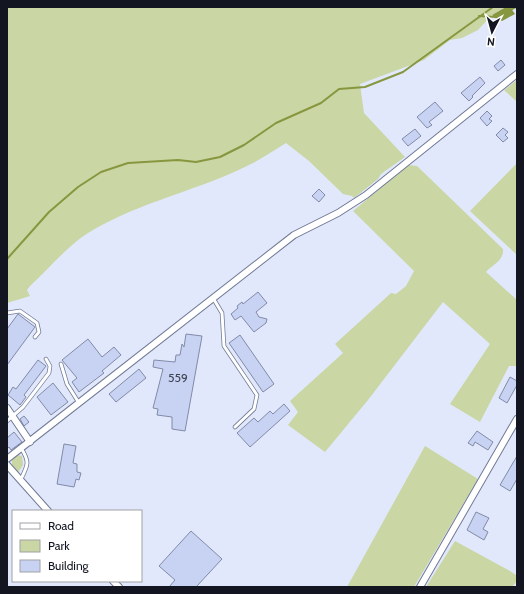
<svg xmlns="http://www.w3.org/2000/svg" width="524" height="594" font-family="Cabin,sans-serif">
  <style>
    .green { fill: #cad6a3 }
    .water { fill: #87973f }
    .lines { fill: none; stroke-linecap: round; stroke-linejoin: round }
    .stream { stroke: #87973f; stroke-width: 2 }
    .building { fill: #c8d3f3; stroke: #818ba7 }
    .service-casing { stroke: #717a96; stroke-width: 4.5 }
    .minor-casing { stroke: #717a96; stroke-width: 8 }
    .service { stroke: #fff; stroke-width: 3 }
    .minor { stroke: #fff; stroke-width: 6 }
    .labels { text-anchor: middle; stroke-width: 3.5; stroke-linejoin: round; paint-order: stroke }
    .number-label { font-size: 12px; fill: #404556 }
  </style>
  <rect width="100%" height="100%" fill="#e1e8fb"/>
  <!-- green -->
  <path class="green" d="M7 7H506L492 15 478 30 462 38 450 40 424 60 360 84 364 113 405 157 381 174 378 179 354 198 352 196 343 194 309 161 286 143C276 149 266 156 255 162 202 190 140 201 88 233 66 247 49 269 30 286L27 290 30 296 7 303 8 289Z
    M517 80V102L504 90Z
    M517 163V255L470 211Z
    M408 165 417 166 503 249C504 261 493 264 486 272L517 300V366H509L480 422 450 404 490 344 443 302 368 400 325 452 288 425 298 412 290 401 343 353 335 344 391 293 396 294 406 286 414 271 353 211Z
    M425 446 478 479 414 587H347Z
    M18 455 22 456 23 465 17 474 12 467V460Z
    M455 541 510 571 517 576V581L512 587H426Z"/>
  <!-- water -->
  <path class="water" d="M506 7H510L515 14 502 21 495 18 492 15Z"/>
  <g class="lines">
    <!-- stream -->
    <path class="stream" d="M510 10 516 7
      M479 16 496 17
      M7 259 49 212 78 187 101 172 128 163 178 160 196 162 220 157 244 145 276 123 321 103 339 89 365 87 403 72 493 7"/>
  </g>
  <!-- building -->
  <path class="building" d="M501 60 505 65 498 71 494 66Z
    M480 77 485 83 472 96 473 97 469 101 461 93Z
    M435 102 443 111 429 122 432 125 427 128 417 117Z
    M487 111 492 116 489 119 492 121 487 126 480 118Z
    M503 128 508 132 505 135 508 138 503 142 496 135Z
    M415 129 421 136 408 146 402 139Z
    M319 189 325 195 319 202 312 196Z
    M258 292 267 303 256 312 259 317 267 319 266 323 254 332 241 316 235 320 231 314 238 308 237 306 242 302 243 304Z
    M18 314 35 327 7 365V329Z
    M186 334 202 336 185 431 172 429V417L157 415 158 409 153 408 163 369 153 367 154 360 175 362 176 355H180L182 344 184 347Z
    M240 335 274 384 263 392 229 343Z
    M88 339 102 357 114 347 121 355 102 371 104 373 79 392 72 382 77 378 62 360Z
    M38 360 46 366 24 395 26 397 20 405 8 395 13 387 16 389Z
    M139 369 146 378 116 402 109 394Z
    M510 377 517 381V385L507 403 499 398Z
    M53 383 68 402 51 415 37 397Z
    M284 404 290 411 250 447 237 433 254 418 258 422 270 411 273 414Z
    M24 416 29 422 24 426 20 419Z
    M477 431 493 442 488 450 475 442 473 446 468 443Z
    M14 432 22 442 11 450 9 447 7 449V438Z
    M64 444 76 446 73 463 77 464V472L81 473 79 480 76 479 74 487 57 484Z
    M517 456V479L510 491 500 485Z
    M476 512 489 518 483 529 488 532 484 540 467 530Z
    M191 531 222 559 196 587H169L175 580 159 566Z"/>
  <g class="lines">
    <defs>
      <path id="service" d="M213 298 222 313 224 346 257 395 254 409 235 427
        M7 313 20 311 37 323 39 332 35 337
        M61 364 67 384 79 403
        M7 421 23 407 49 373 50 366 46 359
        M21 479C28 465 30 462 21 448"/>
      <path id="minor" d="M7 408 30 442
        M7 459 294 235 338 213 366 195 517 74
        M7 465 48 511
        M113 581 119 587
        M420 587 517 419"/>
    </defs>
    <!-- service casing -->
    <use href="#service" class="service-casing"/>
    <!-- minor casing -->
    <use href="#minor" class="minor-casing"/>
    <!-- service -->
    <use href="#service" class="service"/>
    <!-- minor -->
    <use href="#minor" class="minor"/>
  </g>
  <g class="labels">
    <!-- number labels -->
    <g class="number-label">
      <text x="178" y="382">559</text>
    </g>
  </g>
  <!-- border -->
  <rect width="524" height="594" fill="none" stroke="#131621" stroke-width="16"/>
  <!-- legend -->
  <rect x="12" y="510" width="130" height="72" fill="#ffffff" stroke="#a1a2a6"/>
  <rect x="20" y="523" width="20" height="6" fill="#ffffff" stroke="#a1a2a6"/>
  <text x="48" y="530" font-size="12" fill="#131621">Road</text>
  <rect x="20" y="540" width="20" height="12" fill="#cad6a3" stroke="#a1a2a6"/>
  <text x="48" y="550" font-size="12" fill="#131621">Park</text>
  <rect x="20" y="560" width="20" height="12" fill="#c8d3f3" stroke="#a1a2a6"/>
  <text x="48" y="570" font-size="12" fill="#131621">Building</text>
  <!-- north arrow -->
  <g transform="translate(492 32) rotate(186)" stroke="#ffffff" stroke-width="3" paint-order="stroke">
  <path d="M0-3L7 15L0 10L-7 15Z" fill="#131621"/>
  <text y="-6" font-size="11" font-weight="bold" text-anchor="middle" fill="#131621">N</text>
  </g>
</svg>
